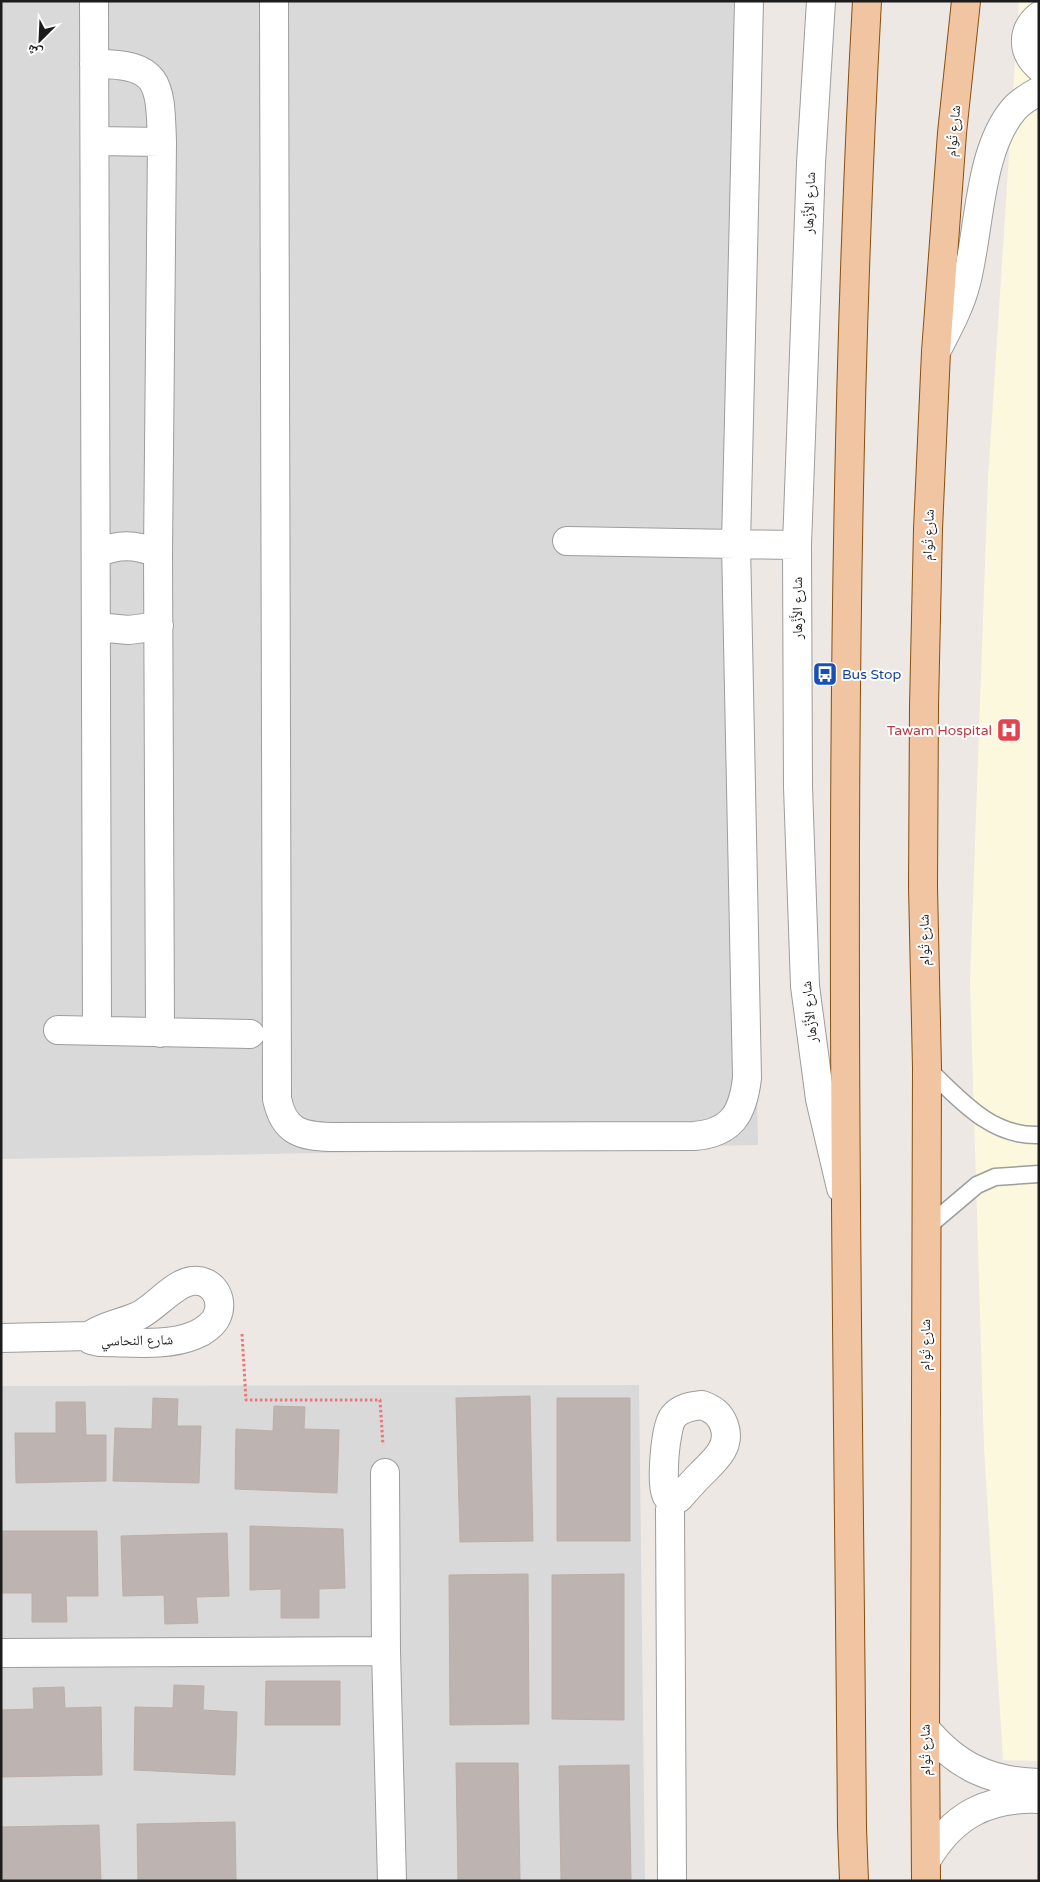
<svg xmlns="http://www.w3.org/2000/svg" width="1040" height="1882" font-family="'Varela Round','Noto Naskh Arabic',sans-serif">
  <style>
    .residential { fill: #dad9d9 }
    .education { fill: #fcf8dd }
    .building { fill: #bdb3b0; stroke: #bdaea7 }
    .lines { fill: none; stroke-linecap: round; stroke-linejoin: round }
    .service-casing { stroke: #9d9d9d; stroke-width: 19 }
    .minor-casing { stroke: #9d9d9d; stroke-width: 30 }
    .tertiary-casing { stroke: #9d9d9d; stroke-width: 30 }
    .primary-casing { stroke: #874f0e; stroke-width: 30 }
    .path { stroke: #ec7578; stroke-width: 3; stroke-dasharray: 2.5 2.5; stroke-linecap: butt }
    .service { stroke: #fff; stroke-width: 16 }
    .minor { stroke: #fff; stroke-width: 28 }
    .tertiary { stroke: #fff; stroke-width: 28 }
    .primary { stroke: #f2c5a2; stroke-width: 28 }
    .labels { text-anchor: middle; stroke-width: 4; stroke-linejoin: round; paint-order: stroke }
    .street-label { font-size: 14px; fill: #1c1c1c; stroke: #fff }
    .transit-label { font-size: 14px; fill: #164399; stroke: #fff; text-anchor: start }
    .health-label { font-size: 14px; fill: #be3a42; stroke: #fff; text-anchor: end }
  </style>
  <rect width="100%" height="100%" fill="#ede8e3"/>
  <!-- residential -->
  <path class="residential" d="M1 1H736L758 1145 1 1159Z
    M639 1385 645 1881H1V1386Z"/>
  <!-- education -->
  <path class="education" d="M1019 1H1039V1761L1003 1760 984 1447 970 982 988 479Z"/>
  <!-- building -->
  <path class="building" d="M530 1396 533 1541 460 1542 456 1398Z
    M153 1398 178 1399 177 1426H201L199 1483 113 1481 115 1428 152 1429Z
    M557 1398H630V1541H557Z
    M56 1402H85L86 1435H106V1481L16 1483 15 1433H56Z
    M274 1406 305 1407 304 1429 339 1430 337 1493 235 1489 236 1429 273 1431Z
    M250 1526 343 1529 345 1588 319 1589V1618H281V1589L250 1590Z
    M1 1531H97L98 1596H66L67 1622H32V1593H2Z
    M227 1533 229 1596 196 1597 198 1623 165 1624 164 1595 123 1596 121 1536Z
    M528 1574 529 1724 450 1725 449 1575Z
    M624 1574V1720L552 1719V1575Z
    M266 1681H340V1725H265Z
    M174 1685 204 1686 203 1710 237 1712 235 1775 134 1770 135 1707 173 1708Z
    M64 1687 65 1708 101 1707 102 1775 1 1777V1710L34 1709 33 1688Z
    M456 1763H518L520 1881H458Z
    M629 1765 631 1881H561L559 1766Z
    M235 1822 236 1881H138L137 1824Z
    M99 1825 101 1881H1V1827Z"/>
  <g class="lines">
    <defs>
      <path id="service" d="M927 1068C959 1099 991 1137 1039 1135
        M925 1229 977 1185 995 1177 1039 1174"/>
      <path id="minor" d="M94 1 97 1031
        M274 1 277 1099C284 1132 301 1136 331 1137L694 1136C732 1133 743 1113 747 1078L736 544 749 1
        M821 1 811 163 797 545 798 787 805 986 820 1099 841 1188
        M94 64C161 63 160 84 162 142L158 553 160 1033
        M96 141 162 142
        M567 541 797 545
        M96 553C119 544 134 544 158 553
        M96 627 129 630 159 626
        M58 1030 250 1034
        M1 1338 90 1336C95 1329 128 1321 138 1316 155 1308 174 1283 192 1281 211 1278 225 1298 217 1316 214 1324 203 1332 195 1335 167 1347 130 1342 100 1342L91 1340 90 1336
        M702 1405C713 1409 720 1414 724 1425 732 1447 714 1461 700 1475 693 1482 686 1490 679 1498L672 1500C669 1498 667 1498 666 1494 661 1483 665 1427 673 1417 680 1408 691 1406 702 1405Z
        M385 1473 386 1651 392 1881
        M672 1500 670 1510 672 1881
        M1 1653 386 1651"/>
      <path id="tertiary" d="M1039 16C1021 31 1022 52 1039 67
        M936 352C947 330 960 307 966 283 980 230 978 151 1014 109 1021 101 1030 96 1039 91
        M925 1728C956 1766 990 1782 1039 1783
        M926 1861C952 1816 987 1797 1039 1799"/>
      <path id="primary" d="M854 1881 852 1828C847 1219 833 609 867 1
        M926 1881 925 1728 927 1068 923 887 924 706 928 529 936 352 952 133 966 1"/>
    </defs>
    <!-- service casing -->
    <use href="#service" class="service-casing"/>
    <!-- minor casing -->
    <use href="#minor" class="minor-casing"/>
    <!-- tertiary casing -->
    <use href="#tertiary" class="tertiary-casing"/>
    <!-- primary casing -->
    <use href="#primary" class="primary-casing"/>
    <!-- path -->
    <path class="path" d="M242 1334 246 1400H380L383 1445"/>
    <!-- service -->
    <use href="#service" class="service"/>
    <!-- minor -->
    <use href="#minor" class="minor"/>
    <!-- tertiary -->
    <use href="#tertiary" class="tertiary"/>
    <!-- primary -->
    <use href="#primary" class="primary"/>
  </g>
  <!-- icons -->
  <defs>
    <symbol id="bus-square" viewBox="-11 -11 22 22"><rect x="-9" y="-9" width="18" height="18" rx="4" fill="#1a4fb4" stroke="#fff"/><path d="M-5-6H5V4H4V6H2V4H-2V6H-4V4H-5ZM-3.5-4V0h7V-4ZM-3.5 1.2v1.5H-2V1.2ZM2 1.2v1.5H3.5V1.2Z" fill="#fff"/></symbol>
    <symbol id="hospital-square" viewBox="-11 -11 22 22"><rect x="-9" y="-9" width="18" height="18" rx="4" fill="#e0444e" stroke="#fff"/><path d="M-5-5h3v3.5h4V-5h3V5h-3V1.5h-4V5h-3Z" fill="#fff"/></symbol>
  </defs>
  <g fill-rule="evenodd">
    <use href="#bus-square" x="811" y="660" width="28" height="28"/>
    <use href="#hospital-square" x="995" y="716" width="28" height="28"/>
  </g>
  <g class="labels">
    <!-- street labels -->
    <g class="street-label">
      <text transform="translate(953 131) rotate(-85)" y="5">شارع تُوام</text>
      <text transform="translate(809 203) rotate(-88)" y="5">شارع الأَزْهار</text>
      <text transform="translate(928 535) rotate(-88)" y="5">شارع تُوام</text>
      <text transform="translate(797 608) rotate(-90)" y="5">شارع الأَزْهار</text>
      <text transform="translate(924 940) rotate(-91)" y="5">شارع تُوام</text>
      <text transform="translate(809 1012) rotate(-96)" y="5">شارع الأَزْهار</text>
      <text transform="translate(137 1340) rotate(-1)" y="5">شارع النحاسي</text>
      <text transform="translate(925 1345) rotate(-90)" y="5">شارع تُوام</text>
      <text transform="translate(925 1750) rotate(-91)" y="5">شارع تُوام</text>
    </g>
    <!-- transit labels -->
    <g class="transit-label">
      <text x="842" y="679">Bus Stop</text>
    </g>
    <!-- health labels -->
    <g class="health-label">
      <text x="992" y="735">Tawam Hospital</text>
    </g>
  </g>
  <!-- border -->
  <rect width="1040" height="1882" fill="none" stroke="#1c1c1c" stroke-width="5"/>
  <!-- north arrow -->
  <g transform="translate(40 40) rotate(204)" stroke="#ffffff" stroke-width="4" paint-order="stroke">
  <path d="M0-4L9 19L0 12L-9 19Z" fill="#1c1c1c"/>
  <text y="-8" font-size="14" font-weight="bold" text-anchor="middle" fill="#1c1c1c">ش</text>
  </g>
</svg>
